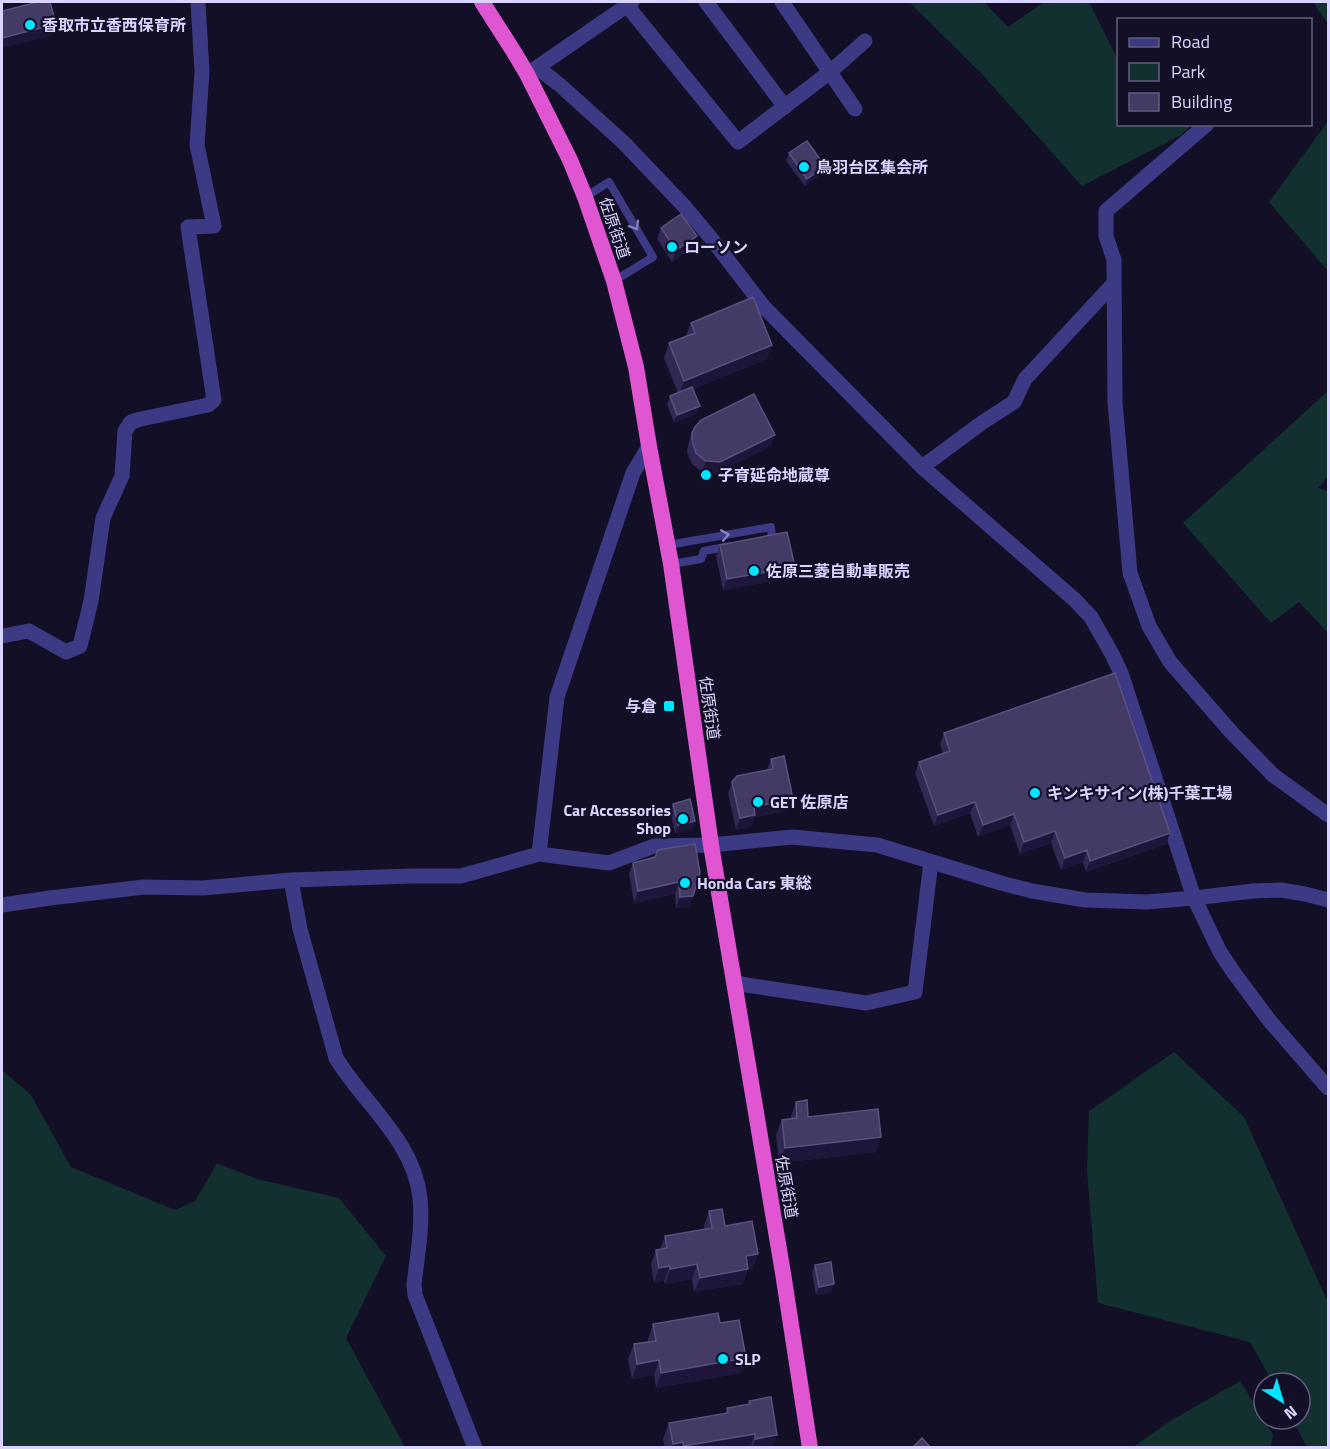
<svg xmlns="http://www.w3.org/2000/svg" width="1330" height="1449" font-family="'Titillium Web','Noto Sans JP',sans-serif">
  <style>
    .green { fill: #12302f }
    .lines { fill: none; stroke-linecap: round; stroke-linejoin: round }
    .service { stroke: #3d3a85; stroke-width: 8 }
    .minor { stroke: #3d3a85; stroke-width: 15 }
    .tertiary { stroke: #3d3a85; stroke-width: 15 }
    .trunk { stroke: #e055d1; stroke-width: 16 }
    .wall { fill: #312854 }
    .shaded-wall { fill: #1d163a }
    .building { fill: #433a66; stroke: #5a527e; stroke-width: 1.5 }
    .oneway { stroke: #837fbc }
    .poi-dot { fill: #00e5ff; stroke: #130f26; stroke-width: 2 }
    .labels { text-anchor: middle; stroke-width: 4.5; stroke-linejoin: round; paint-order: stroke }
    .poi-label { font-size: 16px; font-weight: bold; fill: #d9d4ff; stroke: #130f26; text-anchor: start }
    .street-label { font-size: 16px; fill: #d9d4ff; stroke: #130f26 }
  </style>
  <rect width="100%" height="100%" fill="#130f26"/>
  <!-- green -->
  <path class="green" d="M909 2H984L1008 27 1044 2H1089L1118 60V124L1192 125 1181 135 1082 186 980 72Z
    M1313 2H1328V24Z
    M1328 121V271L1269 202Z
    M1328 391V476L1318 488 1328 491V633L1299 602 1271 623 1183 523Z
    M1174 1052 1244 1117 1327 1300 1328 1305V1447H1307L1292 1419H1300V1383H1273L1250 1342 1098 1303 1087 1171 1089 1111Z
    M2 1070 31 1095 71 1167 175 1210 195 1201 217 1163 257 1179 339 1198 386 1256 346 1338 405 1447H2Z
    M1240 1381 1273 1434 1271 1447H1133L1170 1421Z"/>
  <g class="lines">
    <!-- service -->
    <path class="service" d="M585 197 609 182 653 257 614 281
      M668 545 771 527 772 539 767 540
      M671 564 701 559 704 551 730 546"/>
    <!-- minor -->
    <path class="minor" d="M624 2 738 142 830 72 865 41
      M706 2 785 107
      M782 2 855 109
      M538 68 561 86 623 142 685 207 710 237 764 307 922 467 983 422 1014 402 1025 379 1114 283
      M529 73 632 2
      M1207 124 1106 211V236L1114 260 1115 402 1130 573 1149 626 1170 662 1233 734 1273 775 1328 815
      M2 636 29 631 66 652 80 646 91 601 103 518 122 476 125 431 131 422 141 419 208 405 214 400 188 227 214 226 197 145 202 72 198 2
      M539 854 557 697 633 473 649 446
      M291 880 300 929 336 1058C364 1104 414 1141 420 1198 423 1226 417 1257 414 1285L415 1295 475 1448
      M2 905 50 898 144 887 203 888 291 880 412 876H461L539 854 609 863 654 846 711 845
      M734 982 746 985 866 1003 915 992 931 862"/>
    <!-- tertiary -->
    <path class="tertiary" d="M922 467 1075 600 1091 617 1112 654 1121 673 1194 898 1220 952 1234 973 1269 1020 1328 1088
      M711 845 792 837 877 845 1001 883 1032 891 1085 900 1147 902 1194 898 1253 891 1281 890 1305 894 1328 900"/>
    <!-- trunk -->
    <path class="trunk" d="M482 2 514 52 527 74 570 160 585 197 614 281 636 367 649 446 671 564 711 845 783 1273 810 1448"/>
  </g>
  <!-- wall -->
  <path class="wall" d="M789 153 825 166 822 173 805 186 786 161Z
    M661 228 693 248 672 262 657 239Z
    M691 323 772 345 767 359 693 389 697 414 674 423 667 404 670 396 678 393 664 358 669 343 685 337Z
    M692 433 771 446 715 474 702 472 692 464 687 452 688 445Z
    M720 545 795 567 790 578 723 590 716 556Z
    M944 733 1166 844 1086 872 1083 862 1061 870 1051 843 1020 854 1010 825 978 837 970 813 934 826 915 773 919 762 943 753 940 744Z
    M771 759 793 799 789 810 755 817 751 827 736 830 728 793 732 782 767 770Z
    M673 804 695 821 692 829 675 833 670 811Z
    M655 857 693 896 689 908H676L675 894 634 903 629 874 633 863Z
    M796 1102 808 1117 876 1152 779 1163 776 1135 782 1120 790 1119Z
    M709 1211 758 1254 752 1269H748L743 1284 694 1292 692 1279 665 1284 664 1281 654 1283 651 1264 656 1250 660 1249 665 1236 704 1230V1226Z
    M815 1265 834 1284 831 1292 816 1295 812 1273Z
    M720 1323 740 1373 656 1388 654 1375 632 1379 628 1359 634 1344 648 1342V1339L653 1324Z
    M749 1401 773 1448H665L663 1439 669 1423 726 1413 727 1408 748 1405Z"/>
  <!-- shaded-wall -->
  <path class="shaded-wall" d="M56 24 52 36 2 48V38Z
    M825 166 822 173 805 186 807 179Z
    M697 236 693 248 672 262 676 250Z
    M772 345 767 359 679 395 684 381Z
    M700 406 697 414 674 423 677 415Z
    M775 435 771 446 715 474 702 472 706 461Z
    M795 567 790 578 723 590 727 579Z
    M793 799 789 810 755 817 751 827 736 830 740 818 754 807Z
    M975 802 970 813 934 826 938 815Z
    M1014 814 1010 825 978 837 983 825Z
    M695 821 692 829 675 833 678 825Z
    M1055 831 1051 843 1020 854 1024 842Z
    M1170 833 1166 844 1086 872 1090 861Z
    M1087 850 1083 862 1061 870 1065 858Z
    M679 882 675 894 634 903 638 891Z
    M693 896 689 908H676L680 897Z
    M881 1137 876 1152 779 1163 785 1148Z
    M758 1254 752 1269H748L743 1284 694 1292 700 1278 746 1256Z
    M697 1264 692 1279 665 1284 670 1269Z
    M670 1266 664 1281 654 1283 659 1268Z
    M834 1284 831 1292 816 1295 819 1287Z
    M746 1358 740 1373 656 1388 661 1373Z
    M659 1360 654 1375 632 1379 637 1364Z
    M755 1434 750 1448H683L684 1446Z
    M777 1435 773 1448H753L755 1439Z
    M683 1442 681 1448H671L673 1444Z"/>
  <!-- building -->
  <path class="building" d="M33 2H50L56 24 2 38V11L34 3Z
    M807 141 825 166 807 179 789 153Z
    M681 214 697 236 676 250 661 228Z
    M753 297 772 345 684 381 669 343 695 333 691 323Z
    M692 387 700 406 677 415 670 396Z
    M754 394 775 435 720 462 706 461 696 453 692 440V433L695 427 701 420Z
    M787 532 795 567 727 579 720 545Z
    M1115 673 1170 833 1090 861 1087 850 1065 858 1055 831 1024 842 1014 814 983 825 975 802 938 815 919 762 950 751 944 733Z
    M784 756 793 799 754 807 755 815 740 818 732 782 737 776 773 769 771 759Z
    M690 799 695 821 678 825 673 804Z
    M695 844 700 873 693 896 680 897 679 882 638 891 633 863 655 857 658 850Z
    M807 1100 808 1117 878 1109 881 1137 785 1148 782 1120 797 1118 796 1102Z
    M722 1209 725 1226 752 1221 758 1254 746 1256 748 1269 700 1278 697 1264 670 1269V1266L659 1268 656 1250 667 1248 665 1236 712 1228 709 1211Z
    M831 1262 834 1284 819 1287 815 1265Z
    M718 1313 720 1323 739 1320 746 1358 661 1373 659 1360 637 1364 634 1344 656 1341 653 1324Z
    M771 1397 777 1435 755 1439V1434L684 1446 683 1442 673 1444 669 1423 728 1413 727 1408 750 1404 749 1401Z
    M922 1438 931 1448H912Z"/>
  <!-- one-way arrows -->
  <defs><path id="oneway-chevron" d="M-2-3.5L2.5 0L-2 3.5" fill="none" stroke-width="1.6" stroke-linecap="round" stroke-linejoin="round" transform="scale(1.5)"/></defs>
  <g class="oneway">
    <use href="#oneway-chevron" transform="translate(635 226) rotate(59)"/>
    <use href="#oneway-chevron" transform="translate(725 535) rotate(-10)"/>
  </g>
  <!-- markers -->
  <g class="poi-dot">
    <circle cx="30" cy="25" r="6"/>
    <circle cx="804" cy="167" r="6"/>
    <circle cx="672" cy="247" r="6"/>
    <circle cx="706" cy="475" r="6"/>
    <circle cx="754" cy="571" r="6"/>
    <rect x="663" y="700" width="12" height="12" rx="3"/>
    <circle cx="1035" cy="793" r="6"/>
    <circle cx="758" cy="802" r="6"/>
    <circle cx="683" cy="819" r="6"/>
    <circle cx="685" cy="883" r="6"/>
    <circle cx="723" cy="1359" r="6"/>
  </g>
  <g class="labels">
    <!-- poi labels -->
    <g class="poi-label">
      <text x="42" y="31">香取市立香西保育所</text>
      <text x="816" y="173">鳥羽台区集会所</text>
      <text x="684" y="253">ローソン</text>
      <text x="718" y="481">子育延命地蔵尊</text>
      <text x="766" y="577">佐原三菱自動車販売</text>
      <text x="657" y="712" text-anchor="end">与倉</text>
      <text x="1047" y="799">キンキサイン(株)千葉工場</text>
      <text x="770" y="808">GET 佐原店</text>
      <text x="671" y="816" text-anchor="end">Car Accessories<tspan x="671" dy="18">Shop</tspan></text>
      <text x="697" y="889">Honda Cars 東総</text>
      <text x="735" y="1365">SLP</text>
    </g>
    <!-- street labels -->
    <g class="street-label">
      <text transform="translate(615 228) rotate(71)" y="6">佐原街道</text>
      <text transform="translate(710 708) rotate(82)" y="6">佐原街道</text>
      <text transform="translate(787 1187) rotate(80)" y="6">佐原街道</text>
    </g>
  </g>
  <!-- border -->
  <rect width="1330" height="1449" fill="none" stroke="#d9d4ff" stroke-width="6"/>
  <!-- legend -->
  <rect x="1117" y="18" width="195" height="108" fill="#130f26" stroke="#625e7d" stroke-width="1.5"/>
  <rect x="1129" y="38" width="30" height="9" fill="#3d3a85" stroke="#625e7d" stroke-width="1.5"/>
  <text x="1171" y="48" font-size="18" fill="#d9d4ff">Road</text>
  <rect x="1129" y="63" width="30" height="18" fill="#12302f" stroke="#625e7d" stroke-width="1.5"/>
  <text x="1171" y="78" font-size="18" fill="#d9d4ff">Park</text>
  <rect x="1129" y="93" width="30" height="18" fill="#433a66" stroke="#625e7d" stroke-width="1.5"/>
  <text x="1171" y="108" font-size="18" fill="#d9d4ff">Building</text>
  <!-- north arrow -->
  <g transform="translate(1282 1401) rotate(143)"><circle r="28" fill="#130f26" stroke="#625e7d" stroke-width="1.5"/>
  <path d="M0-4.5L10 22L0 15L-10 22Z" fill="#00e5ff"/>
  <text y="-9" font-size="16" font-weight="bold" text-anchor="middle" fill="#d9d4ff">N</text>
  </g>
</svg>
